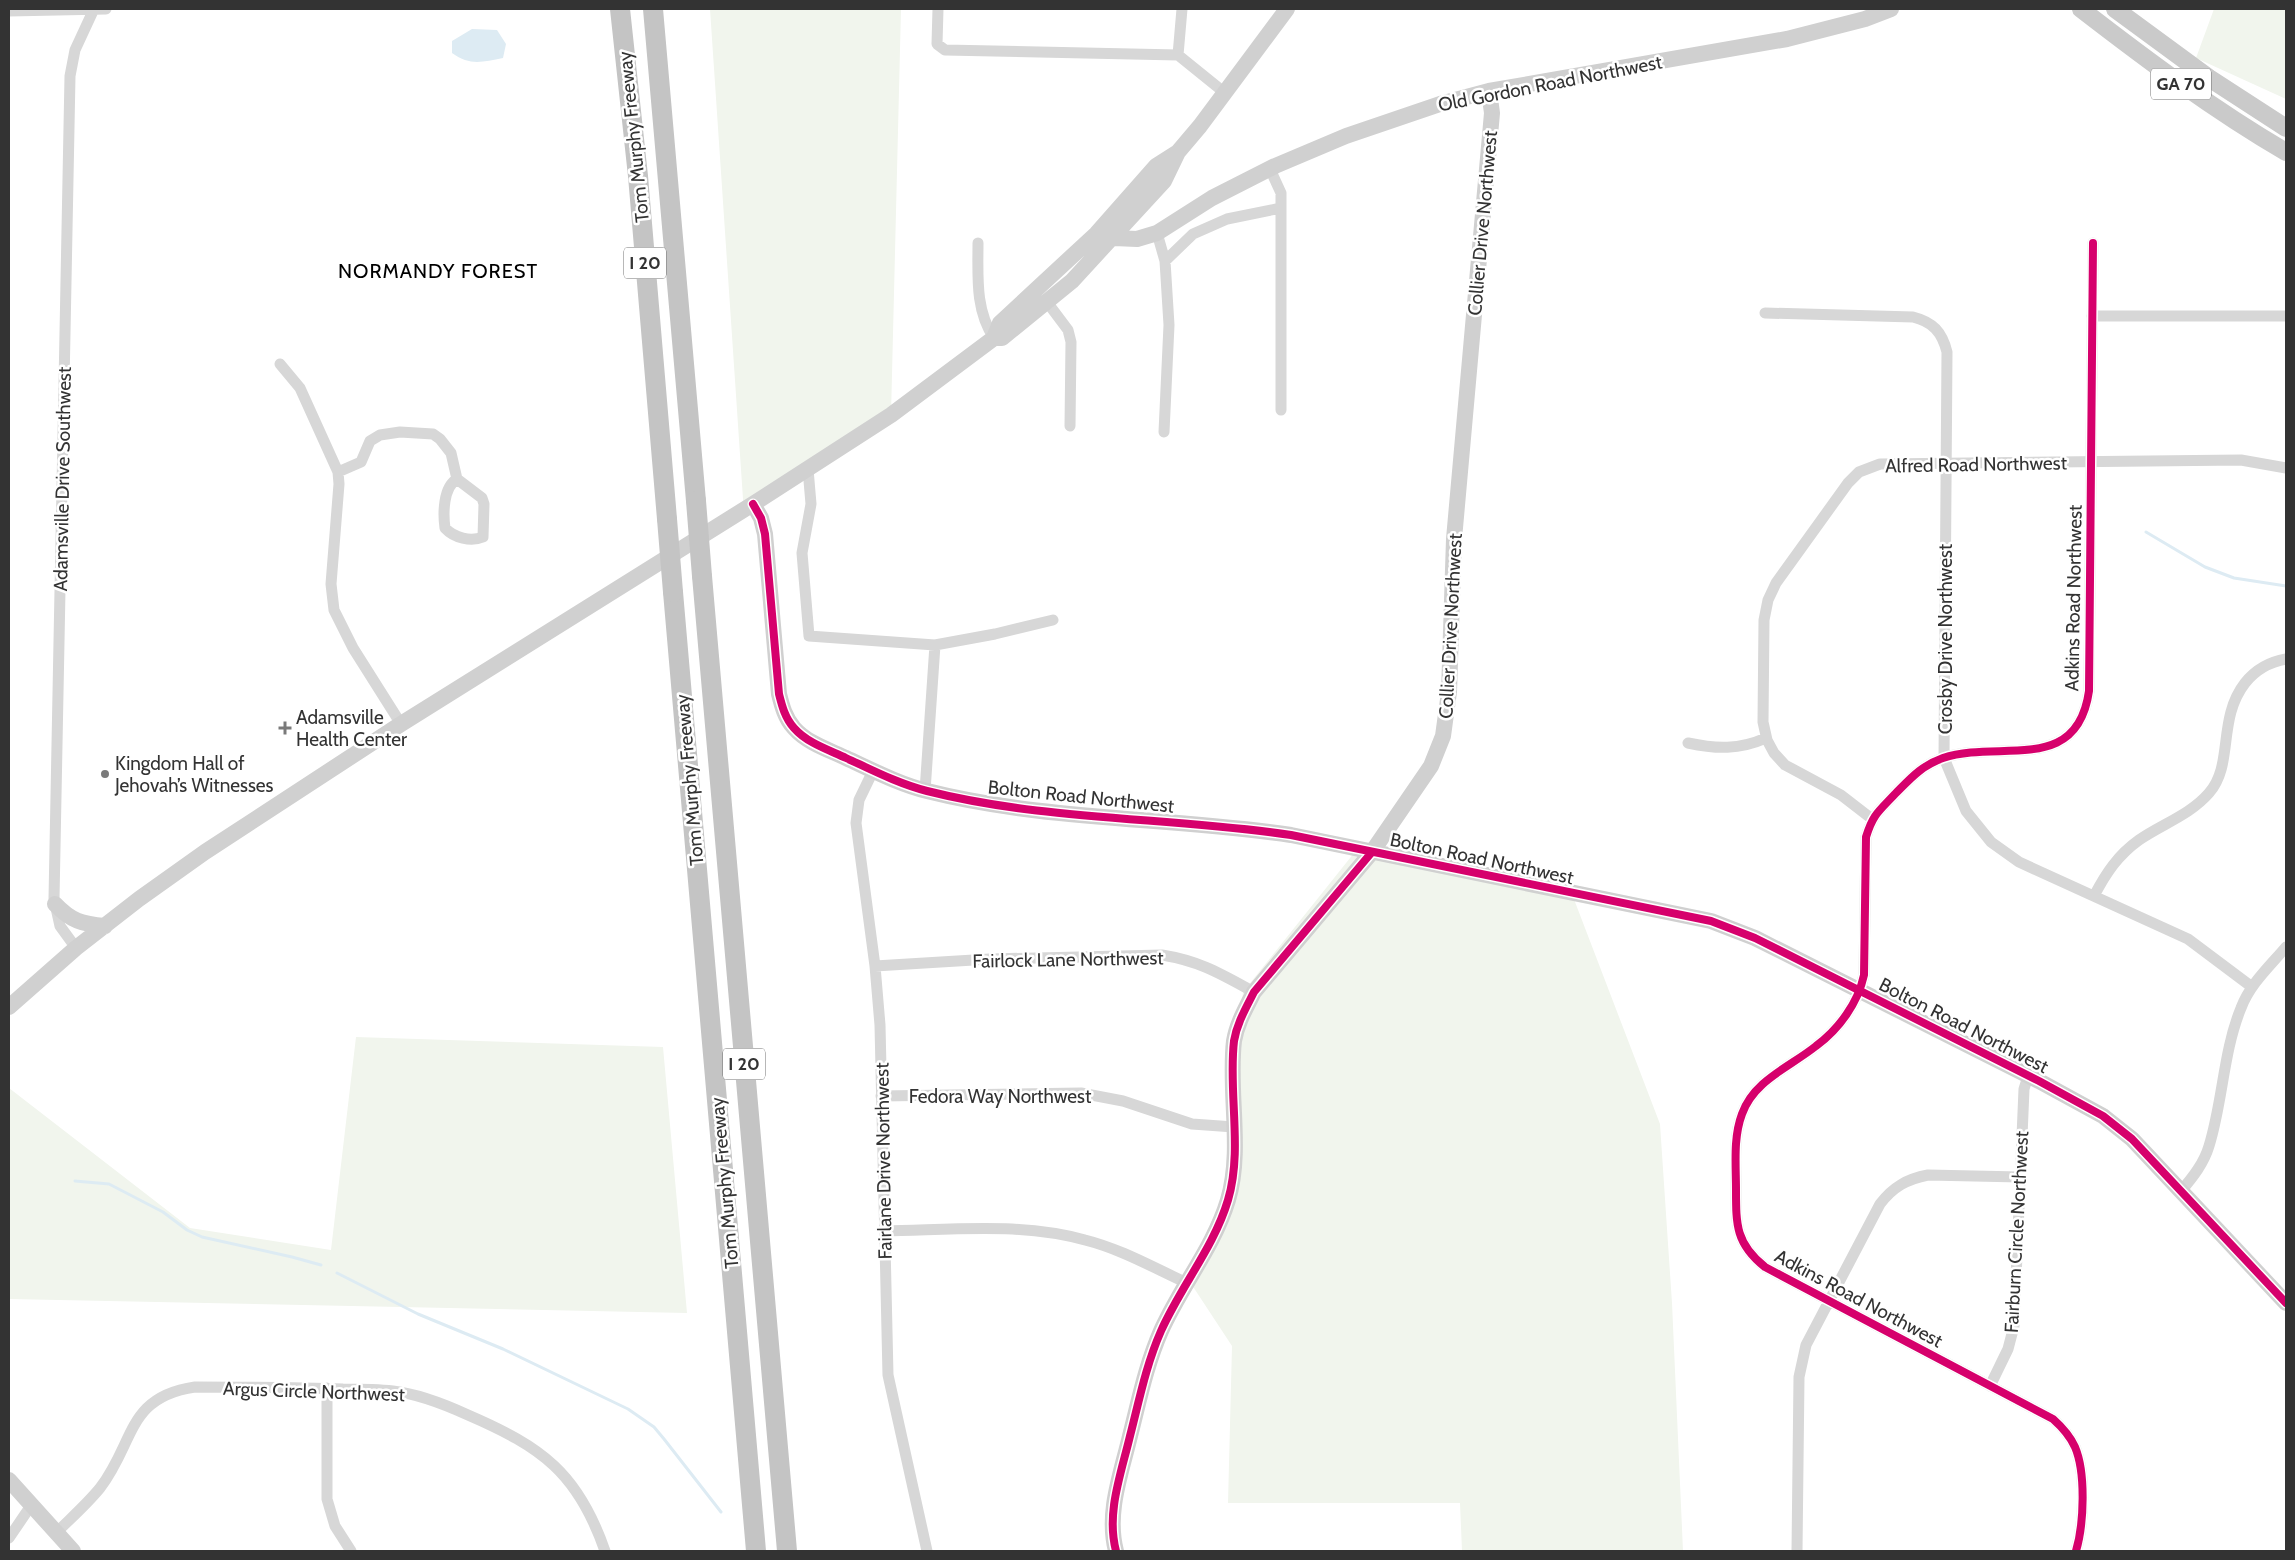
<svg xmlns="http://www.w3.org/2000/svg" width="2295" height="1560" font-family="Cabin,sans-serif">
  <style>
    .green { fill: #f1f5ed }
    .water { fill: #ddebf3 }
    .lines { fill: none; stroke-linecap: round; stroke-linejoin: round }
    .stream { stroke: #ddebf3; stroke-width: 3 }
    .street { stroke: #d7d7d7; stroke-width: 11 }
    .secondary { stroke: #d0d0d0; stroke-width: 16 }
    .primary { stroke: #cacaca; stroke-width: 18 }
    .highway { stroke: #c4c4c4; stroke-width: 20 }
    .highway-bridge { stroke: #c4c4c4; stroke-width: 20 }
    .cycleway-casing { stroke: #fff; stroke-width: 11 }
    .cycleway { stroke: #d6006c; stroke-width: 8 }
    .poi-dot { fill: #7a7a7a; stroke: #fff; stroke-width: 2 }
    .labels { text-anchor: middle; stroke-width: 5; stroke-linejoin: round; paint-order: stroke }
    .shield { fill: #fff; stroke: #707070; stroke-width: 1 }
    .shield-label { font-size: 18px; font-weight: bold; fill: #333 }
    .street-label { font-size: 19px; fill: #333; stroke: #fff }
    .poi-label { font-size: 19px; fill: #333; stroke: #fff; text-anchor: start }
    .neighbourhood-label { font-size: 20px; letter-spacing: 1px; fill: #000; stroke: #fff }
  </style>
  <rect width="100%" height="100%" fill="#fff"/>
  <!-- green -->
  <path class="green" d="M710 9H901L891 415 744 514Z
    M2214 9H2286V99L2196 58Z
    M1358 848 1567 881 1660 1124 1672 1303 1683 1551H1462L1460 1503H1228L1232 1346 1186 1276 1232 1178V1103L1243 992Z
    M356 1037 663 1047 687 1313 9 1299V1088L190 1228 331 1250Z"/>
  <!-- water -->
  <path class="water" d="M472 29 497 30 506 44 503 58C482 62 470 66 452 53V41Z"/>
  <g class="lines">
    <!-- stream -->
    <path class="stream" d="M2146 532 2205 567 2234 578 2286 586
      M75 1181 109 1184 163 1212 187 1230 202 1237 292 1257 321 1265
      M337 1273 418 1314 503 1349 628 1409 654 1427 664 1439 721 1512"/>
    <!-- street -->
    <path class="street" d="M938 9 937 44 945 50 1178 55 1225 93
      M9 11 106 9
      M1178 55 1182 9
      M1270 169 1281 193V410
      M1157 233 1165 261 1169 325 1164 432
      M978 243C978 276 975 310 994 338
      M1165 261 1193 234 1227 219 1281 208
      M1047 302 1068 330 1071 342 1070 426
      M1765 313 1913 317C1933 322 1942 332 1947 352L1944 758 1966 811 1991 842 2019 862 2188 939 2252 987
      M2092 316H2286
      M280 364 300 388 338 472 339 484 331 584 334 610 353 648 401 724
      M808 469 811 504 802 553 809 636 935 645 995 634 1053 620
      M338 472 361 462 370 441 380 435 400 432 433 434 440 439 451 453 457 479 482 498 484 504 483 537C471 542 454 538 445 528 443 514 443 487 457 479
      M1688 743C1716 749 1739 750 1766 738
      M873 771 859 800 856 823 875 966 880 1025 888 1375 927 1551
      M925 791 935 645
      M1872 819 1841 795 1785 765 1774 753 1767 740 1763 722 1764 620 1768 600 1776 583 1848 483 1859 472 1880 464 2241 460 2286 468
      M2094 896C2106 873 2118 855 2139 840 2162 824 2190 815 2209 793 2234 765 2217 719 2245 683 2256 669 2269 662 2286 659
      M76 948 60 926 54 899 70 76 75 50 94 9
      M875 966 990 959 1162 955C1200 961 1221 974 1254 992
      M881 1096 1081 1093 1123 1101 1192 1124 1234 1127
      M2181 1191C2193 1177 2204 1163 2209 1146 2223 1101 2223 1052 2241 1008 2250 984 2270 966 2286 947
      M884 1231C950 1230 1020 1222 1085 1240 1121 1249 1154 1268 1187 1283
      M1990 1386 2008 1349 2014 1326 2024 1089 2028 1076
      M327 1388V1499L335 1526 351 1551
      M57 1532C71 1518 87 1504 100 1488 135 1443 126 1397 195 1387 245 1387 294 1387 343 1389 360 1389 376 1389 393 1391 419 1394 444 1404 468 1415 542 1447 578 1473 605 1551
      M9 1538 32 1504
      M1797 1551 1799 1377 1806 1345 1880 1204C1893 1187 1907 1179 1928 1175L2020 1177
      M2076 1551C2084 1524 2086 1473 2075 1447 2070 1436 2062 1427 2053 1419L1765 1267C1736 1244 1736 1225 1736 1190 1736 1165 1733 1138 1742 1114 1754 1080 1790 1067 1816 1046 1839 1029 1858 1003 1864 975L1866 837C1873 814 1879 811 1895 794 1911 778 1921 766 1943 758 1999 739 2077 776 2089 691L2093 243"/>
    <!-- secondary -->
    <path class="secondary" d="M1114 238 1137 239 1157 233 1212 198 1275 166 1346 136 1440 104 1489 91 1787 39 1865 19 1891 9
      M994 338H1002L1072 281 1164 181 1178 152 1200 126 1287 9
      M753 504 761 518 765 534 779 694C782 706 785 718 794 728 807 743 829 750 846 758 872 770 899 784 927 791 1046 821 1170 817 1291 835L1711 921 1755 938 2039 1081 2103 1116 2132 1139 2286 1303
      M55 904C71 921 82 924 105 926
      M9 1007 76 948 139 899 205 852 401 724 753 504 891 415 994 338 1000 323 1096 234 1156 166 1178 152
      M9 1480 73 1551
      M1116 1551C1106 1513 1121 1474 1130 1436 1139 1401 1146 1365 1161 1331 1181 1286 1214 1247 1228 1200 1243 1150 1228 1092 1234 1041 1237 1023 1246 1008 1254 992L1372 852 1431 766 1443 736 1449 692 1454 539 1492 113 1489 91"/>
    <!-- primary -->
    <path class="primary" d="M2081 9C2147 60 2214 110 2286 152
      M2115 9 2209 78 2286 128"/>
    <!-- highway -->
    <path class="highway" d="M620 9 638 176 667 519
      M653 9 696 501
      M702 576 787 1551
      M673 592 756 1551"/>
    <!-- highway-bridge -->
    <path class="highway-bridge" d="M696 501 702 576
      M667 519 673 592"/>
    <defs>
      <path id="cycleway" d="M753 504 761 518 765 534 779 694C782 706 785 718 794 728 807 743 829 750 846 758 872 770 899 784 927 791 1046 821 1170 817 1291 835L1711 921 1755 938 2039 1081 2103 1116 2132 1139 2286 1303
        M1116 1551C1106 1513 1121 1474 1130 1436 1139 1401 1146 1365 1161 1331 1181 1286 1214 1247 1228 1200 1243 1150 1228 1092 1234 1041 1237 1023 1246 1008 1254 992L1372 852
        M2076 1551C2084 1524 2086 1473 2075 1447 2070 1436 2062 1427 2053 1419L1765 1267C1736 1244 1736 1225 1736 1190 1736 1165 1733 1138 1742 1114 1754 1080 1790 1067 1816 1046 1839 1029 1858 1003 1864 975L1866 837C1873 814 1879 811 1895 794 1911 778 1921 766 1943 758 1999 739 2077 776 2089 691L2093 243"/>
    </defs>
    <!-- cycleway casing -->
    <use href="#cycleway" class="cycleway-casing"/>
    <!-- cycleway -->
    <use href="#cycleway" class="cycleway"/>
  </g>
  <!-- markers -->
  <g class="poi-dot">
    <path d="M282.5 720.5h5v5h5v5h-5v5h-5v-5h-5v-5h5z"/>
    <circle cx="105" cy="774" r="5"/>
  </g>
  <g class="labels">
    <!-- shield labels -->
    <g class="shield">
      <rect x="2151" y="68.5" width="60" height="31" rx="4"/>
      <rect x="624" y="247.5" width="42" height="31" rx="4"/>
      <rect x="723" y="1048.5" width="42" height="31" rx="4"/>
    </g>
    <g class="shield-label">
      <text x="2181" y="90">GA 70</text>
      <text x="645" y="269">I 20</text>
      <text x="744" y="1070">I 20</text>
    </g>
    <!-- street labels -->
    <g class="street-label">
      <text transform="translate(1550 83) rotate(-11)" y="7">Old Gordon Road Northwest</text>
      <text transform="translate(633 137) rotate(-96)" y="7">Tom Murphy Freeway</text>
      <text transform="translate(1482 223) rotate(-85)" y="7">Collier Drive Northwest</text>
      <text transform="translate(1976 464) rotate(-1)" y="7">Alfred Road Northwest</text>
      <text transform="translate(62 479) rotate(-89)" y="7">Adamsville Drive Southwest</text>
      <text transform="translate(2073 598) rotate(-89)" y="7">Adkins Road Northwest</text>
      <text transform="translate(1450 626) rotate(-87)" y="7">Collier Drive Northwest</text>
      <text transform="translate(1945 639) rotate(-90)" y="7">Crosby Drive Northwest</text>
      <text transform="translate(689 780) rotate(-95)" y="7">Tom Murphy Freeway</text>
      <text transform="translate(1081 796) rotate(6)" y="7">Bolton Road Northwest</text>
      <text transform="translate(1482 858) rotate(12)" y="7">Bolton Road Northwest</text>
      <text transform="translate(1068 959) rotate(-1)" y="7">Fairlock Lane Northwest</text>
      <text transform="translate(1964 1025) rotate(27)" y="7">Bolton Road Northwest</text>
      <text x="1000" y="1103">Fedora Way Northwest</text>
      <text transform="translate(883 1161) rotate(-91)" y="7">Fairlane Drive Northwest</text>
      <text transform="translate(724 1183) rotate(-95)" y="7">Tom Murphy Freeway</text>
      <text transform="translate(2016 1232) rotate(-87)" y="7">Fairburn Circle Northwest</text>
      <text transform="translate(1859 1298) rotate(28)" y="7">Adkins Road Northwest</text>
      <text transform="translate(314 1391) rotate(2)" y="7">Argus Circle Northwest</text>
    </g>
    <!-- poi labels -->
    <g class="poi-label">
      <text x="296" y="724">Adamsville<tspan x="296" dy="22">Health Center</tspan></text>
      <text x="115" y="770">Kingdom Hall of<tspan x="115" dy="22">Jehovah’s Witnesses</tspan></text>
    </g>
    <!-- neighbourhood labels -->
    <g class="neighbourhood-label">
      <text x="438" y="278">NORMANDY FOREST</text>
    </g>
  </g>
  <!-- border -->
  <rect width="2295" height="1560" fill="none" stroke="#333333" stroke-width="20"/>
</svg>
